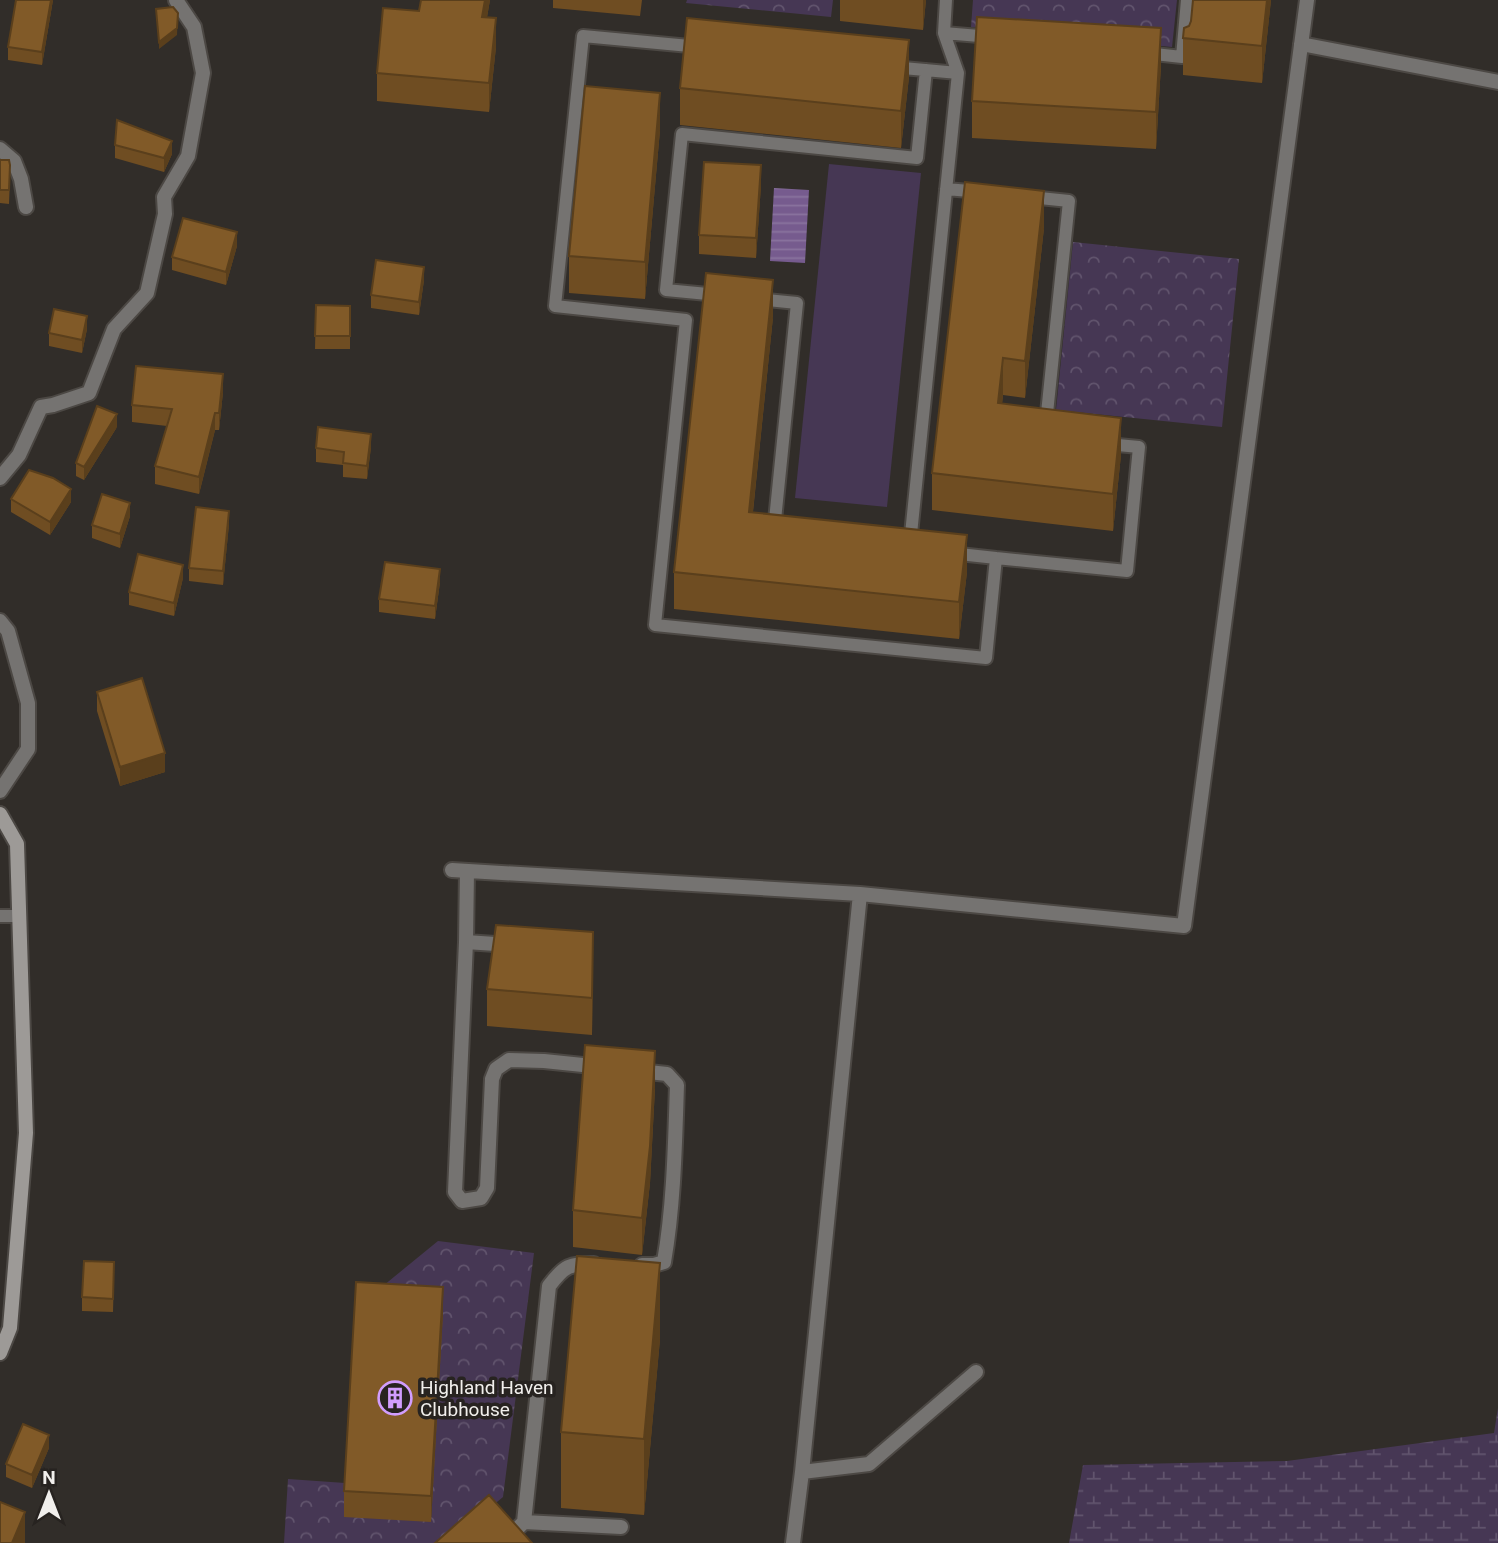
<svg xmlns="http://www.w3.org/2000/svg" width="1498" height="1543" font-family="Roboto,sans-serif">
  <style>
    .grass { fill: #463754 }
    .wetland { fill: url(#wetland-marsh) }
    .park { fill: url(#park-crowns) }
    .water { fill: url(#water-rules) }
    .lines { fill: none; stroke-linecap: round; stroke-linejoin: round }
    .service-casing { stroke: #4c4844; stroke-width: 16 }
    .minor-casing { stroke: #4c4844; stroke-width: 18 }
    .secondary-casing { stroke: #4c4844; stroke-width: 18 }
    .service { stroke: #757371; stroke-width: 12 }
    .minor { stroke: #757371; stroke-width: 14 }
    .secondary { stroke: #9d9a97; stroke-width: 14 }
    .wall { fill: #6f4d22 }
    .shaded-wall { fill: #5a3f1c }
    .building { fill: #815a28; stroke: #5a3f1c; stroke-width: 2 }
    .labels { text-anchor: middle; stroke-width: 7; stroke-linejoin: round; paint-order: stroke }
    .poi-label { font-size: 19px; fill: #f1efec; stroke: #272320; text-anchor: start }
  </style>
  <defs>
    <pattern id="wetland-marsh" width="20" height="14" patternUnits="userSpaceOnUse" patternTransform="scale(1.75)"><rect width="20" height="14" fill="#463754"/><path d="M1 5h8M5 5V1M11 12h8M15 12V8" fill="none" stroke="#61546d"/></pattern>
    <pattern id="park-crowns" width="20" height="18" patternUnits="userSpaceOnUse" patternTransform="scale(1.75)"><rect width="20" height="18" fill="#463754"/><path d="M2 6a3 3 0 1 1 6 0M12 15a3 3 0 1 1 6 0" fill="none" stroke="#61546d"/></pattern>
    <pattern id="water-rules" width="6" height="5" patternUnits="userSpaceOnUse" patternTransform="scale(1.75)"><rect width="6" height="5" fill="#765b8e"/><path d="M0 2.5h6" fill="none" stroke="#8a739e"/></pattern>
  </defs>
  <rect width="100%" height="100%" fill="#312d29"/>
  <!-- grass -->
  <path class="grass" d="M829 164 921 173 887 507 795 498Z"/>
  <!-- wetland -->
  <path class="wetland" d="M1498 1408V1543H1069L1083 1465 1287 1461 1494 1433Z"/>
  <!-- park -->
  <path class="park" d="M687 0H833L831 17 686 3Z
    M973 0H1177L1172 47 971 27Z
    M1073 242 1239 259 1222 427 1056 410Z
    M438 1241 534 1253 503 1497 447 1543H284L288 1479 345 1483 356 1308Z"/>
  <!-- water -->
  <path class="water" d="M774 188 809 190 805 263 770 261Z"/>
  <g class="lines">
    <defs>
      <path id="service" d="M944 33 991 37
        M700 47 583 36 555 306 686 320 655 625 986 658 996 558 950 553
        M1145 53 1182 57 1187 0
        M892 67 958 73
        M946 189 981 192
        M1030 197 1069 201 1046 423
        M718 295 666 290 682 134 917 158 926 70
        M757 299 797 303 774 530
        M910 544 958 73 944 33 946 0
        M996 558 1127 571 1139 447 1107 444
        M0 916H19"/>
      <path id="minor" d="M1301 44 1498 82
        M0 149 14 161 21 179 26 207
        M0 478 19 455 41 407 53 405 89 393 114 329 147 293 165 214 164 197 188 156 203 73 194 27 176 0
        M0 621 8 631 28 703V749L0 791
        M452 870 860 894
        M467 871 466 942 455 1192 462 1201 481 1198 487 1188 492 1079 496 1069 509 1060 544 1061 602 1067
        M466 942 510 945
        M639 1071 667 1074 677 1085C675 1144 674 1204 664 1262L654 1265H642
        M802 1472 869 1464 976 1372
        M524 1522 621 1527
        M503 1543 524 1522 549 1286C565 1265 569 1264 594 1264
        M793 1543 802 1472 860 894 1184 926 1307 0"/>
      <path id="secondary" d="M0 814 17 844 26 1133 10 1328 0 1353"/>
    </defs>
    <!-- service casing -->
    <use href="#service" class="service-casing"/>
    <!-- minor casing -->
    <use href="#minor" class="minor-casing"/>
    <!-- secondary casing -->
    <use href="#secondary" class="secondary-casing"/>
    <!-- service -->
    <use href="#service" class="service"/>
    <!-- minor -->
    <use href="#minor" class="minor"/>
    <!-- secondary -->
    <use href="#secondary" class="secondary"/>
  </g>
  <!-- wall -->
  <path class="wall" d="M53 0 42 65 8 60V47Z
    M421 0H490L487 17 496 47 489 112 377 101V73L419 11Z
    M553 0H642L640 16 553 8Z
    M840 0H926L923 30 840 21Z
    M1271 0 1262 83 1183 75V38Z
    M1161 65 1156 149 972 138V101Z
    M909 77 901 148 680 125V88Z
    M660 130 645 299 569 293V256Z
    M115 145 172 154 164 172 115 158Z
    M0 160 10 178 9 204 0 203Z
    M761 185 756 258 699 254V235Z
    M1044 228 1025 398 1003 395 1002 404 1121 455 1113 531 932 510V473Z
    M237 246 226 285 172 270V257Z
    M424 280 419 315 371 308V295Z
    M316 305 350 306V349H315Z
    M773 317 753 512 967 572 959 639 674 609V572Z
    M87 329 82 353 49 346V333Z
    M223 392 219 430H215L199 494 155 484V466L167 426 132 422V405Z
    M117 427 84 480 76 476V463Z
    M371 447 367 479 343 477V465L316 462V448Z
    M11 499 71 502 50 535 11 512Z
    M130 516 120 548 92 538V525Z
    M229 524 223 585 189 581V568Z
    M183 578 174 616 129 605V592Z
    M440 582 435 619 379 612V599Z
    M97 692 165 772 120 786 97 711Z
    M593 969 592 1035 487 1026V989Z
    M655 1088 650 1183 642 1255 573 1247V1210Z
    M114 1275 113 1312 82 1311V1297Z
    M443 1313 431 1522 344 1517V1491Z
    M660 1339 644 1515 561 1508V1432Z
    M49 1448 32 1488 6 1477V1464Z"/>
  <!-- shaded-wall -->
  <path class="shaded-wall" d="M51 0H53L42 65V52Z
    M485 0H490L482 46V17Z
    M923 0H926L923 30Z
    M1267 0H1271L1262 83V46Z
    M178 13 177 35 159 49V42Z
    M496 18V47L489 112V83Z
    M1161 28V65L1156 149V112Z
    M909 40V77L901 148V111Z
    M660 93V130L645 299V262Z
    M172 141V154L164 172V158Z
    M761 165V185L756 258V238Z
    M1044 191V228L1025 398V361Z
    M237 232V246L226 285V272Z
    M424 267V280L419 315V302Z
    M773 280V317L749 549V512Z
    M87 316V329L82 353V340Z
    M1003 358V395L998 440V403Z
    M223 374V392L219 430V413Z
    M215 413V430L199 494V477Z
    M117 414V427L84 480V467Z
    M1121 418V455L1113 531V494Z
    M371 434V447L367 479V466Z
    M71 489V502L50 535V522Z
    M130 503V516L120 548V534Z
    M229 511V524L223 585V571Z
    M967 535V572L959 639V602Z
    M183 565V578L174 616V603Z
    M440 569V582L435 619V606Z
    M165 753V772L120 786V767Z
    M593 932V969L592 1035V998Z
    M655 1051V1088L650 1183 642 1255V1218Z
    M660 1263V1339L644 1515V1439Z
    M443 1287V1313L431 1522V1496Z
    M49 1435V1448L32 1488V1475Z
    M25 1512V1543H12Z"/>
  <!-- building -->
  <path class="building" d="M16 0H51L42 52 8 47Z
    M421 0H485L482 17 496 18 489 83 377 73 383 8 419 11Z
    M1193 0H1267L1262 46 1183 38 1184 28 1189 26 1191 21Z
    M173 7 178 13 177 28 159 42 156 9Z
    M977 17 1161 28 1156 112 972 101Z
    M687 18 909 40 901 111 680 88Z
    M585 86 660 93 645 262 569 256Z
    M117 120 172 141 164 158 115 145Z
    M0 160H9L10 165 9 190H0Z
    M704 162 761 165 756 238 699 235Z
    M965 182 1044 191 1025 361 1003 358 998 403 1121 418 1113 494 932 473Z
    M183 218 237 232 226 272 172 257Z
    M376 260 424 267 419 302 371 295Z
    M706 273 773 280 749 512 967 535 959 602 674 572Z
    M316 305 350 306V336H315Z
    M54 309 87 316 82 340 49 333Z
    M136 366 223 374 219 413H215L199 477 155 466 172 409 132 405Z
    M97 406 117 414 84 467 76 463Z
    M318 427 371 434 367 466 343 463 344 452 316 448Z
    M29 470 53 478 71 489 50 522 11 499Z
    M102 494 130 503 120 534 92 525Z
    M196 507 229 511 223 571 189 568Z
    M138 554 183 565 174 603 129 592Z
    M385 562 440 569 435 606 379 599Z
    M142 678 165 753 120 767 97 692Z
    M496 925 593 932 592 998 487 989Z
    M585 1045 655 1051 650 1146 642 1218 573 1210Z
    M577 1256 660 1263 644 1439 561 1432Z
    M84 1261 114 1262 113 1299 82 1297Z
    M356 1282 443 1287 431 1496 344 1491Z
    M23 1424 49 1435 32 1475 6 1464Z
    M489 1495 532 1543H435Z
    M0 1502 25 1512 12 1543H0Z"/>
  <!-- icons -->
  <defs>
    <symbol id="building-ring" viewBox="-11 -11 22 22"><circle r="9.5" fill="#272320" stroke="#d19dfe" stroke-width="1.5"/><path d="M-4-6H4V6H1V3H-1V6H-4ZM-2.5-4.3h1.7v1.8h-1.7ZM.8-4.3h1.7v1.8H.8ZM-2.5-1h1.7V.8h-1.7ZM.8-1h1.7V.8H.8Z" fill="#d19dfe"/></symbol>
  </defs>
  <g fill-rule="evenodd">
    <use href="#building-ring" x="376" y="1379" width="38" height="38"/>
  </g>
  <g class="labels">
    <!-- poi labels -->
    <g class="poi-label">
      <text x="420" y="1394">Highland Haven<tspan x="420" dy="22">Clubhouse</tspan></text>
    </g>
  </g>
  <!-- north arrow -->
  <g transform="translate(49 1494)" stroke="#272320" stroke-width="5" paint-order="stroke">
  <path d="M0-5L12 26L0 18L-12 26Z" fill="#f1efec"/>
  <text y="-10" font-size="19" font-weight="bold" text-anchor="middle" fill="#f1efec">N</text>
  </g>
</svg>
